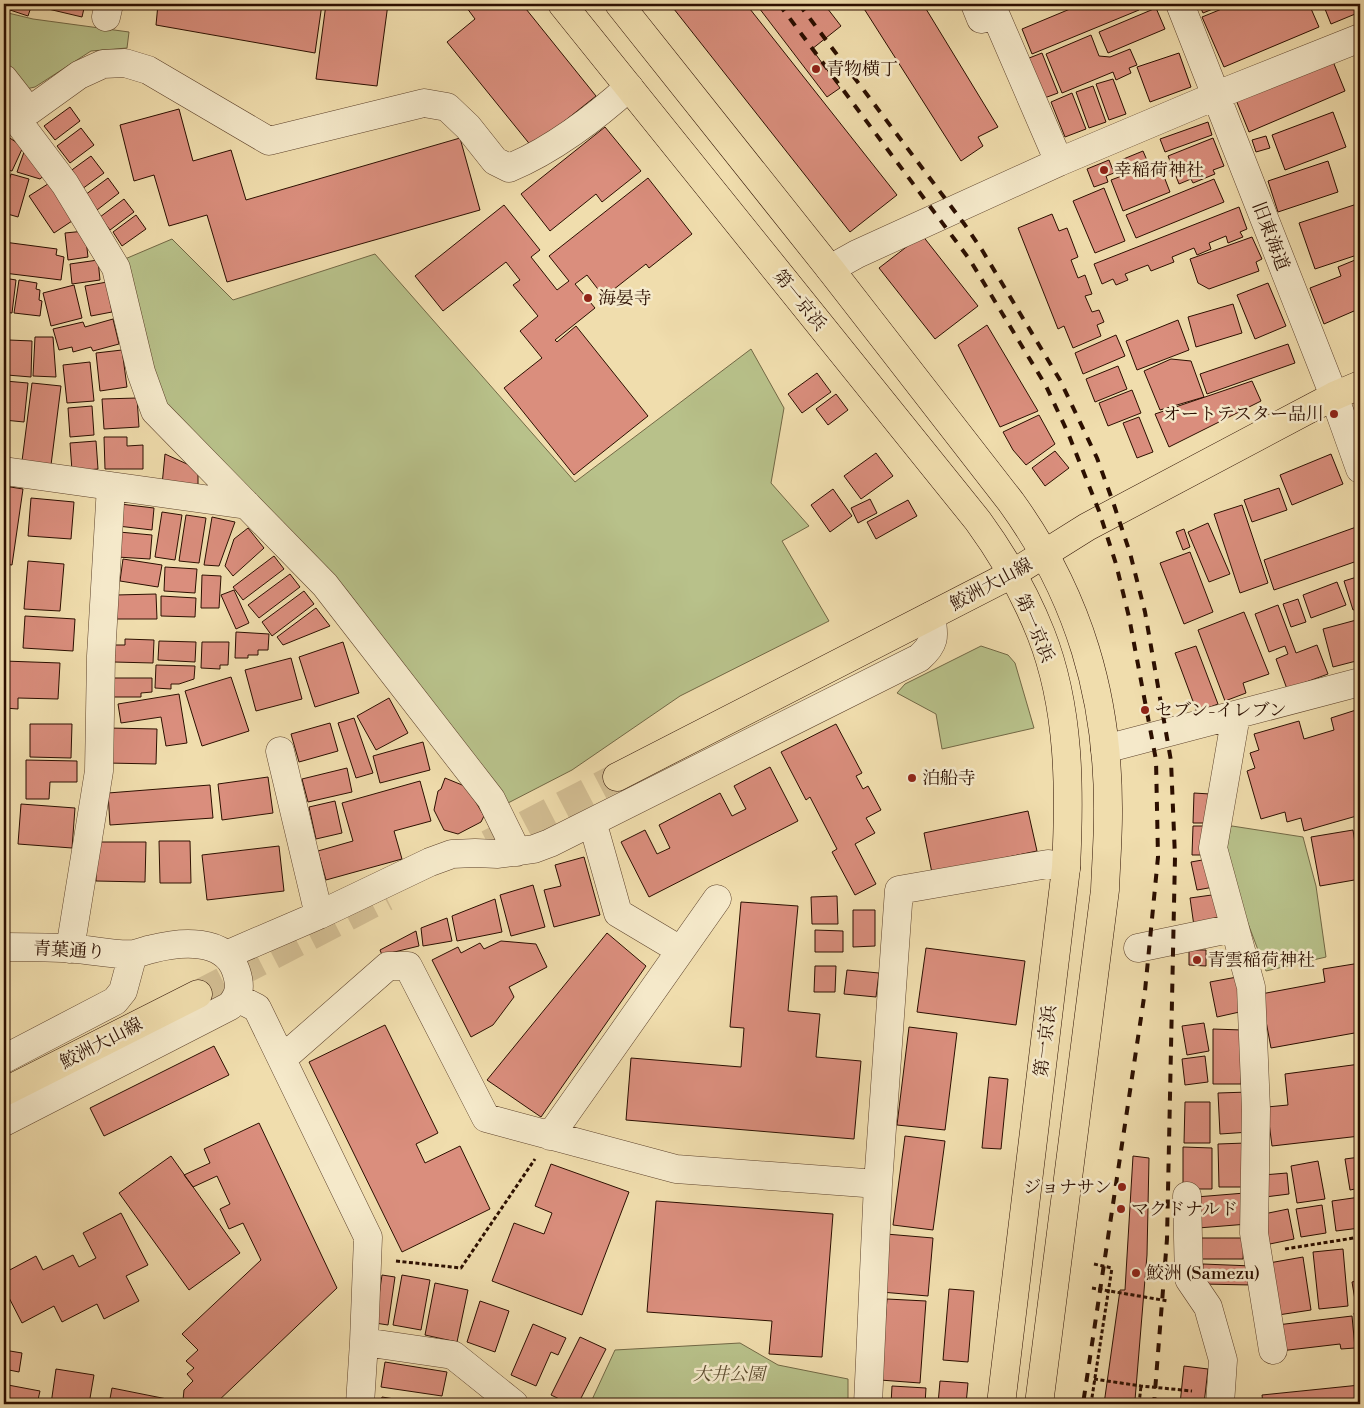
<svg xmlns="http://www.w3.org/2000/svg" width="1364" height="1408" font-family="'Libre Bodoni','Noto Serif JP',serif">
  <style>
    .green { fill: #b8c18a; stroke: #726845 }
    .building { fill: #da8e7d; stroke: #2c0f00 }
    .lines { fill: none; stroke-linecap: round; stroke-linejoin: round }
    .major-tunnel { stroke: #d3be93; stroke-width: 28; stroke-dasharray: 28 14; stroke-linecap: butt }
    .minor-casing { stroke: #5d422b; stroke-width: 29 }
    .major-casing { stroke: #2c0f00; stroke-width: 29 }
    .highway-casing { stroke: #2c0f00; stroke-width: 29 }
    .path { stroke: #2c0f00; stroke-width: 3; stroke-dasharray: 4 2.5; stroke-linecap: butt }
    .minor { stroke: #f5e9ca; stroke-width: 28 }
    .major { stroke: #f0ddad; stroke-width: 28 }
    .highway { stroke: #f0ddad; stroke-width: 28 }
    .rail { stroke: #2c0f00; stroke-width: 4; stroke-dasharray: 9 9; stroke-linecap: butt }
    .path-bridge { stroke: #2c0f00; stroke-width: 3; stroke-dasharray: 4 2.5; stroke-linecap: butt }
    .poi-dot { fill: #8f2418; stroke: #f5e9ca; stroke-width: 2 }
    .labels { text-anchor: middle; stroke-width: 5; stroke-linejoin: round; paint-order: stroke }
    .poi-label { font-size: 18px; fill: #2c0f00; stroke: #f5e9ca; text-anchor: start }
    .street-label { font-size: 18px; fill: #2c0f00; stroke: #f5e9ca }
    .park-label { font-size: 18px; font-style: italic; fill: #5d4d30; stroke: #f5e9ca }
  </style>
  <rect width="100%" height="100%" fill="#f0ddad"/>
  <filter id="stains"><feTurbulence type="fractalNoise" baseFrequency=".004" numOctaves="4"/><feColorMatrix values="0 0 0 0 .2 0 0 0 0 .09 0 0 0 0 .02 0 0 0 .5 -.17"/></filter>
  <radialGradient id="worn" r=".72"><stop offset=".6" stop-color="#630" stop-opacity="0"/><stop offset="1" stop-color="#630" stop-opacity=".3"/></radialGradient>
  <!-- green -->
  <path class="green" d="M4 12 33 19 129 32 127 48 91 51 35 87 26 89 18 84 4 65Z
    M172 239 233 300 375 254 575 482 751 349 784 408 771 483 809 526 782 541 829 621 680 696 572 770 508 803 345 588 162 402 125 259Z
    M981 646 1008 655 1015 663 1034 728 942 749 936 714 897 693 905 684Z
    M1232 826 1303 837 1316 886 1326 957 1266 971 1219 847 1225 830Z
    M740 1343 778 1365 848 1379V1404H590L615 1350Z"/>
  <!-- building -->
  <path class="building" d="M4 4H32L28 16 4 8Z
    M45 4H85L82 17 44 8Z
    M158 4H322L315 53 156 25Z
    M326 4H388L377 86 316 79Z
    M464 4H522L596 96 532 147 447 42 475 19Z
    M670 4H746L897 195 850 232Z
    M756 4H824L841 26 812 49 840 88 827 97Z
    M861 4H923L998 127 978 137 983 146 961 161Z
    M1068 4H1137L1139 10 1032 54 1022 29 1070 9Z
    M1199 4H1225L1203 13Z
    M1234 4H1309L1319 27 1224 67 1202 17Z
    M1323 4H1360V12L1331 24Z
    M1156 8 1165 29 1108 53 1099 32Z
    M1091 35 1099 56 1110 57 1130 49 1137 65 1129 68 1131 73 1116 80 1113 72 1062 93 1046 54Z
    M1042 53 1058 93 1039 100 1024 60Z
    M1179 53 1191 87 1150 102 1137 67Z
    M1332 59 1345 91 1249 132 1236 100Z
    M1113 79 1126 114 1109 120 1096 84Z
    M1093 86 1106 122 1089 128 1076 92Z
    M1072 93 1086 129 1065 137 1051 102Z
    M70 107 80 121 55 140 44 126Z
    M179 109 193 161 231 150 246 200 460 138 480 210 227 282 207 215 169 226 154 175 134 181 120 125Z
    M1333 112 1346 147 1285 170 1272 135Z
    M1208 122 1212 135 1165 152 1160 139Z
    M605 127 641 171 602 202 596 194 550 231 521 194Z
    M81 128 94 145 70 163 57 146Z
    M4 134 23 147 12 171 4 169Z
    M1266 136 1270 148 1256 152 1252 140Z
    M1213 138 1224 166 1213 170 1215 174 1193 183 1191 179 1179 184 1168 156Z
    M1143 151 1149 165 1158 161 1170 192 1123 211 1111 180 1127 174 1121 160Z
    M24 152 38 156 48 172 40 179 17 172Z
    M91 156 104 173 82 189 69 172Z
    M1109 160 1114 173 1106 176 1108 182 1094 187 1087 169Z
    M1328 161 1338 192 1278 212 1268 181Z
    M11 174 29 179 18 217 4 213V197Z
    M108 178 119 193 97 210 85 195Z
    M648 178 692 234 649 268 646 264 604 297 587 275 575 284 595 308 555 340 557 342 576 326 648 416 574 475 504 388 542 358 520 331 538 316 513 285 520 280 506 262 443 311 415 276 504 205 540 250 531 257 557 290 569 281 549 256Z
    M1214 179 1224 202 1136 238 1126 215Z
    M51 182 75 219 54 233 29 196Z
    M1104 188 1125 241 1095 253 1073 201Z
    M124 199 134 212 110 230 100 217Z
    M1360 203V254L1315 269 1299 223Z
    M1239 207 1247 229 1240 232 1243 237 1228 243 1226 236 1209 243 1211 249 1197 255 1194 248 1172 257 1174 262 1151 271 1148 265 1125 274 1128 280 1116 285 1113 279 1102 284 1094 264Z
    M1052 214 1059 231 1067 228 1078 257 1071 260 1078 278 1085 275 1092 294 1085 296 1092 312 1099 310 1104 322 1097 325 1101 336 1073 348 1064 326 1058 329 1018 228Z
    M136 215 146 229 122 246 113 232Z
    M85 231 88 257 68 260 65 233Z
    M922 235 978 306 935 339 879 268Z
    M1252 237 1262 259 1256 262 1259 271 1209 289 1198 283 1190 259Z
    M4 242 57 249 56 255 64 257 61 280 4 273Z
    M1360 258V321L1359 322 1354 311 1324 324 1310 288 1341 276 1338 267Z
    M98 260 100 280 72 284 70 264Z
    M4 278 16 280 12 313 4 312Z
    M19 280 37 283 36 289 40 290 39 300 42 301 40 316 14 313Z
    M107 282 112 312 91 316 85 286Z
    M1268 283 1286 326 1255 339 1237 295Z
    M74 285 82 318 51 326 43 293Z
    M1233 304 1242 333 1196 347 1188 317Z
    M113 319 119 344 93 351 91 347 73 352 72 347 59 350 53 329 83 322 85 327Z
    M1178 320 1189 350 1137 370 1126 341Z
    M987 325 1038 411 1000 427 958 345Z
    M1116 335 1125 356 1083 374 1075 353Z
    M35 337H53L56 377 33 376Z
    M9 340 32 341 31 377 7 375Z
    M4 341 8 342 4 371Z
    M1288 344 1295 363 1207 394 1200 374Z
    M122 350 127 387 100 391 96 353Z
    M1171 359 1191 361 1204 397 1160 410 1144 371Z
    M90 362 94 401 67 403 63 365Z
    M1118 366 1127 389 1095 402 1086 379Z
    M817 373 831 392 802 413 788 394Z
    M5 381 28 383 24 422 4 420Z
    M1252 381 1261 401 1169 447 1155 414Z
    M32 383 61 386 51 465 22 461Z
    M1132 390 1141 413 1108 426 1099 403Z
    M836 394 848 410 828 425 816 409Z
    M137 398 139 427 104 429 102 399Z
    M92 406 94 435 70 437 68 408Z
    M1039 415 1055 444 1026 465 1013 450 1003 432Z
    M1139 417 1153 452 1137 458 1123 423Z
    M104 437H127V446L143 445V469H105Z
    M96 441 98 469 72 471 70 443Z
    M1055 451 1069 468 1045 486 1032 468Z
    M876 453 893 476 861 499 844 476Z
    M165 454 198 469V487L162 485Z
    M1331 454 1343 484 1292 505 1280 475Z
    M4 486 23 489 12 565 4 564Z
    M1279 488 1287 510 1252 522 1244 500Z
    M833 489 852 516 830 532 811 505Z
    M31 498 74 502 71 539 28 536Z
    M870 499 877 513 858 523 851 508Z
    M908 500 917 516 876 539 867 522Z
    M120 504 154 508 152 530 118 526Z
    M1242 505 1268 583 1240 593 1214 514Z
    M162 512 182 515 175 560 155 557Z
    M186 515 206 518 199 563 179 561Z
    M212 517 235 522 219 566 204 565Z
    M1208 523 1230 574 1209 582 1188 532Z
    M1359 526 1360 560 1274 590 1264 560Z
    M248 528 264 548 233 576 225 566 234 539Z
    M1184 529 1190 547 1183 550 1176 532Z
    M119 532 152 535 150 559 117 557Z
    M1190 552 1213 612 1184 624 1160 563Z
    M274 556 284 569 243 600 233 587Z
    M123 559 162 565 158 587 120 581Z
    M28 561 64 564 60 611 24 609Z
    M165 567 197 569 195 593 164 591Z
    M290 574 300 587 259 618 248 605Z
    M202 575 221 576 219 608H201Z
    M1360 576V608L1353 610 1344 581Z
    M1337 582 1346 605 1311 618 1303 595Z
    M234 590 249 623 236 629 221 595Z
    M304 591 314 604 272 636 262 622Z
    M156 594 157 619H117L116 595Z
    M161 596 196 598 195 617 161 616Z
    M1298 599 1306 622 1291 627 1283 604Z
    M1278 605 1296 653 1317 645 1328 674 1287 689 1276 659 1288 654 1285 646 1269 652 1255 614Z
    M316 608 330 626 283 645 277 637Z
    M1244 612 1269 674 1243 683 1246 693 1225 701 1198 630Z
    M25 616 75 619 73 651 23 648Z
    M1360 619V660L1333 667 1323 629Z
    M236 632 269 634 268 650H258V655H248V658H235Z
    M125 639 154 640 153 663 114 662 115 645H125Z
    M159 641 196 642 195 662 158 660Z
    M202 642H229L228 665H220V669L201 668Z
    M343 642 359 693 315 707 299 657Z
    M1196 646 1218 704 1197 712 1175 653Z
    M291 658 302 699 256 711 245 670Z
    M4 661 60 663 58 699 18 698V709L4 708Z
    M156 665 195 666 194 679 179 684H171V689L155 688Z
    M231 677 249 731 202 746 185 691Z
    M113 678H152V692L141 693V697H113Z
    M179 694 187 743 166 746 161 717 121 723 118 704Z
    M389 698 408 733 376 750 357 716Z
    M1356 710 1359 722 1360 721V815L1304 831 1301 818 1287 822 1285 812 1261 819 1247 771 1255 768 1250 753 1259 750 1254 734 1299 721 1304 739 1334 730 1331 718Z
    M354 718 373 773 356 778 338 723Z
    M330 723 338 751 299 762 291 734Z
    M30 724H72L71 758 30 757Z
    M836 724 862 773 856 776 863 789 868 786 881 810 866 818 875 833 855 844 876 884 855 895 832 852 837 849 810 797 806 800 781 752Z
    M108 728 157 729 156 764 107 763Z
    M423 742 430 770 380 783 373 756Z
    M26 760 77 761V782H50L49 799H26Z
    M4 763H7L6 795H4Z
    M770 767 798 821 649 897 621 842 645 830 657 854 670 848 659 825 720 793 732 816 746 809 734 786Z
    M347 768 352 792 308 802 302 779Z
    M268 777 273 813 222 820 218 784Z
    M445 778 467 787 484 816 481 822 458 834 444 830 434 810 438 791 441 789Z
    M420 781 431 821 394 831 402 859 326 880 318 851 353 841 342 803Z
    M210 785 213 818 110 825 108 793Z
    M1194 793 1210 794 1209 823H1193Z
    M335 801 342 833 316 839 309 807Z
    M21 804 75 808 72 848 18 844Z
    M1028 811 1037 851 932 873 924 833Z
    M1193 826H1209L1208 855H1192Z
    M1353 830 1356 850 1360 849V879L1320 886 1311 837Z
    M159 841H190L191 883H160Z
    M96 842H146L145 882 96 881Z
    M279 846 284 891 207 900 202 855Z
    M584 857 600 915 554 927 544 890 561 886 555 865Z
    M1208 859 1214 887 1197 890 1191 862Z
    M4 884H5V918H4Z
    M533 885 545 927 511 936 500 895Z
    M1219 894 1223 921 1194 926 1190 898Z
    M837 896 838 924H812L811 897Z
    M495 899 502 932 457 941 452 916Z
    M741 902 798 906 788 1011 820 1014 816 1057 861 1061 854 1139 626 1120 631 1058 741 1067 744 1028 730 1027Z
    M853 910H875V946L853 947Z
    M447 918 452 941 423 946 421 928Z
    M815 930 843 931V952H815Z
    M416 931 419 946 382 955 380 950Z
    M607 933 646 966 541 1117 487 1080Z
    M501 941 536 944 547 967 509 987 514 997 493 1025 471 1037 432 960 458 947 461 953 480 943 484 949Z
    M926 948 1025 961 1016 1025 917 1012Z
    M1189 950H1206V966L1189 965Z
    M1360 963V1032L1271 1048 1261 994 1325 982 1323 969Z
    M815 966H836L835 992H814Z
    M847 970 879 973 876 997 844 994Z
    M1237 977 1244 1011 1217 1017 1210 982Z
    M1204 1023 1209 1051 1187 1055 1182 1026Z
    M385 1025 438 1133 416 1144 425 1163 460 1146 490 1209 402 1252 309 1062Z
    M909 1027 957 1033 945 1130 897 1125Z
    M1213 1029 1242 1030 1241 1084H1213Z
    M214 1046 229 1075 104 1136 90 1108Z
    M1205 1056 1208 1082 1185 1085 1182 1059Z
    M1360 1064V1136L1272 1146 1267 1107 1288 1105 1285 1074Z
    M989 1077 1008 1079 1001 1149 982 1148Z
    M1249 1092 1250 1132 1220 1134 1218 1093Z
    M1185 1102H1210V1143H1184Z
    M259 1123 337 1288 215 1404H187L183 1400 184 1390 193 1381 187 1374 194 1368 186 1361 198 1350 182 1334 261 1260 243 1223 229 1229 220 1209 230 1204 217 1176 193 1187 184 1175 210 1163 204 1149Z
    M905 1136 945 1141 933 1230 893 1225Z
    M1246 1143V1187H1219L1218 1144Z
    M1183 1147 1212 1148V1189H1183Z
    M171 1156 240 1253 189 1290 119 1193Z
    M1133 1156 1149 1158 1147 1255 1135 1400V1404H1104L1120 1290H1125Z
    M1360 1157V1188L1350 1190 1345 1159Z
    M1318 1161 1325 1199 1297 1203 1291 1166Z
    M551 1164 629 1192 582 1315 492 1281 514 1223 544 1234 552 1213 535 1206Z
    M1287 1173 1289 1194 1265 1197 1263 1175Z
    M1245 1193 1248 1224 1198 1228 1196 1197Z
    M1360 1197V1228L1336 1231 1332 1201Z
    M656 1201 833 1214 822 1357 769 1354 772 1321 647 1312Z
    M1322 1205 1326 1233 1301 1237 1296 1209Z
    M1288 1209 1294 1239 1265 1245 1259 1215Z
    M121 1213 148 1265 126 1276 139 1301 104 1319 97 1304 62 1322 54 1306 22 1323 4 1288V1273L36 1256 43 1270 73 1255 79 1267 96 1258 83 1233Z
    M886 1234 933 1238 928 1296 881 1292Z
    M1197 1238H1244L1243 1259H1197Z
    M1343 1249 1348 1306 1319 1309 1313 1252Z
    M1303 1257 1311 1310 1278 1315 1269 1263Z
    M1203 1264 1252 1266V1285L1202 1284Z
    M382 1275 395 1277 388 1325 375 1323Z
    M402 1275 430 1280 421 1330 393 1325Z
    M1360 1280V1306H1356L1352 1282Z
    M435 1283 468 1290 457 1342 425 1335Z
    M949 1289 974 1291 968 1362 943 1360Z
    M887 1299 926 1301 920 1383 880 1380Z
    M480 1301 509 1311 495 1352 467 1342Z
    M1360 1312V1330L1357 1331 1354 1313Z
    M1352 1316 1355 1348 1341 1349 1340 1344 1280 1351 1277 1325Z
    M533 1324 566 1338 558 1355 551 1352 536 1386 511 1375Z
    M580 1337 606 1349 578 1404H570L551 1395Z
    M4 1350 22 1353 19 1372 4 1369Z
    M385 1362 447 1372 442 1396 381 1387Z
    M1184 1366 1208 1369 1204 1404H1180Z
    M56 1369 94 1375 89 1404H51Z
    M940 1381 968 1383 966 1404H938Z
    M8 1385 40 1391 37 1404H5Z
    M1360 1385V1404H1263L1262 1395Z
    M892 1386 926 1388 925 1404H891Z
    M112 1388 172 1400 171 1404H109Z
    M382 1397 426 1404H380Z
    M284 1400 350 1404H284Z
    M450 1400 486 1404H450Z"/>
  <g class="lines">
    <!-- major-tunnel -->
    <path class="major-tunnel" d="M488 844 617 777
      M198 994 386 897"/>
    <defs>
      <path id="minor" d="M975 4 981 19 996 16 1059 162
        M1180 4 1334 396 1360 469
        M106 17 109 4
        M4 79 29 111 79 75 103 64 125 63 148 70 269 141 424 103 447 107 468 127 495 161 509 168C551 151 596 117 629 87
        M4 103 65 184 116 268 141 372 155 411 325 585 491 799 517 852
        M830 269 857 254 1059 162 1232 89 1360 38
        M4 471 111 486 101 656 99 771 70 949
        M111 486 247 505
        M1236 715 1213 848 1251 987 1256 1109 1254 1233 1273 1350
        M1105 749 1360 682
        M280 751 319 915
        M590 823 596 835 618 913 680 950
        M4 947C28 947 52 947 76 949 92 950 120 956 134 954 140 953 146 950 152 949 179 942 225 937 236 971 241 986 240 994 230 1006L4 1122
        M1138 948 1234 928
        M226 955 319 915 430 862 452 854 475 853 498 854 534 849 550 843 919 658C935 644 935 637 931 616
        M237 998 257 1008 368 1237 364 1342 360 1404
        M4 1059 115 1001 123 991 133 954
        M282 1059 388 966H408L486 1118 676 1169 878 1184
        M550 1136 717 899
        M1187 1196 1189 1279 1208 1307 1223 1360 1220 1404
        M364 1342 453 1355 514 1404
        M868 1404 878 1184 899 890 1048 864 1066 868"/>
      <path id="major" d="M617 777 1012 574 1087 527 1334 396 1360 385
        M4 1092 198 994"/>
      <path id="highway" d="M562 4 978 521C1002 554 1026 596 1041 634 1070 708 1070 790 1066 868L1001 1404
        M619 4 830 269 1011 502C1079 596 1109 698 1108 814 1108 839 1106 864 1105 890L1039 1404"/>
    </defs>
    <!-- minor casing -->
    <use href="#minor" class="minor-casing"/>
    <!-- major casing -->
    <use href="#major" class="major-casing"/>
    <!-- highway casing -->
    <use href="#highway" class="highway-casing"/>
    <!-- path -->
    <path class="path" d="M1285 1249 1360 1237
      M396 1261 461 1268 535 1159
      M1094 1264 1112 1268
      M1092 1288 1168 1301
      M1094 1379 1141 1386 1192 1391
      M1139 1401 1192 1404
      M1091 1404 1104 1319
      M1139 1404 1141 1386"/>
    <!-- minor -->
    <use href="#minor" class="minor"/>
    <!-- major -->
    <use href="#major" class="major"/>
    <!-- highway -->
    <use href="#highway" class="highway"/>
    <!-- rail -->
    <path class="rail" d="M779 4 970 260 1046 386 1068 433 1099 511 1116 564 1129 617 1156 760 1158 857 1145 991 1083 1404
      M799 4 965 225 982 250 1060 380 1097 458 1113 502 1130 553 1145 612 1171 761 1175 857 1167 1239 1154 1404"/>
    <!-- path-bridge -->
    <path class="path-bridge" d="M1104 1319 1112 1268"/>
  </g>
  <!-- markers -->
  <g class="poi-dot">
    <circle cx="816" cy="69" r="5"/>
    <circle cx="1104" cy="170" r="5"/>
    <circle cx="588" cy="298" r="5"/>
    <circle cx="1334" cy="414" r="5"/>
    <circle cx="1145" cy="710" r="5"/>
    <circle cx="912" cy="778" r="5"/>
    <circle cx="1197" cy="960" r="5"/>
    <circle cx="1122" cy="1187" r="5"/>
    <circle cx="1121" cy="1209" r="5"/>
    <circle cx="1136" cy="1273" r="5"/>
  </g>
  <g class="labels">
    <!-- poi labels -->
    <g class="poi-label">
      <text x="826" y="75">青物横丁</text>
      <text x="1114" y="176">幸稲荷神社</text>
      <text x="598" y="304">海晏寺</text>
      <text x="1324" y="420" text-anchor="end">オートテスター品川</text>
      <text x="1155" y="716">セブン-イレブン</text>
      <text x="922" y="784">泊船寺</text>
      <text x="1207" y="966">青雲稲荷神社</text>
      <text x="1112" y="1193" text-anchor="end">ジョナサン</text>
      <text x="1131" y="1215">マクドナルド</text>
      <text x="1146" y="1279">鮫洲 (Samezu)</text>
    </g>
    <!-- street labels -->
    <g class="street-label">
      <text transform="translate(1271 236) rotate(69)" y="6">旧東海道</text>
      <text transform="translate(800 300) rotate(51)" y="6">第一京浜</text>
      <text transform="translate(991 584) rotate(-28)" y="6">鮫洲大山線</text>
      <text transform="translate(1035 628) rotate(67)" y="6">第一京浜</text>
      <text transform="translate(69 950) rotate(3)" y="6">青葉通り</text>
      <text transform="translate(1045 1041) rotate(-83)" y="6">第一京浜</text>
      <text transform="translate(101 1043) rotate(-27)" y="6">鮫洲大山線</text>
    </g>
    <!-- park labels -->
    <g class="park-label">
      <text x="729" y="1380">大井公園</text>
    </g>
  </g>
  <!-- margin -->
  <rect width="1364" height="1408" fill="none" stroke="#f0ddad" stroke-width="20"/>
  <rect x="5" y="5" width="1354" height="1398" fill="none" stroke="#2c0f00" stroke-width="2.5"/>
  <rect x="10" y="10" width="1344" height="1388" fill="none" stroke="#2c0f00"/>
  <rect width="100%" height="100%" filter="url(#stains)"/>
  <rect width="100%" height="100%" fill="url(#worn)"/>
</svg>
